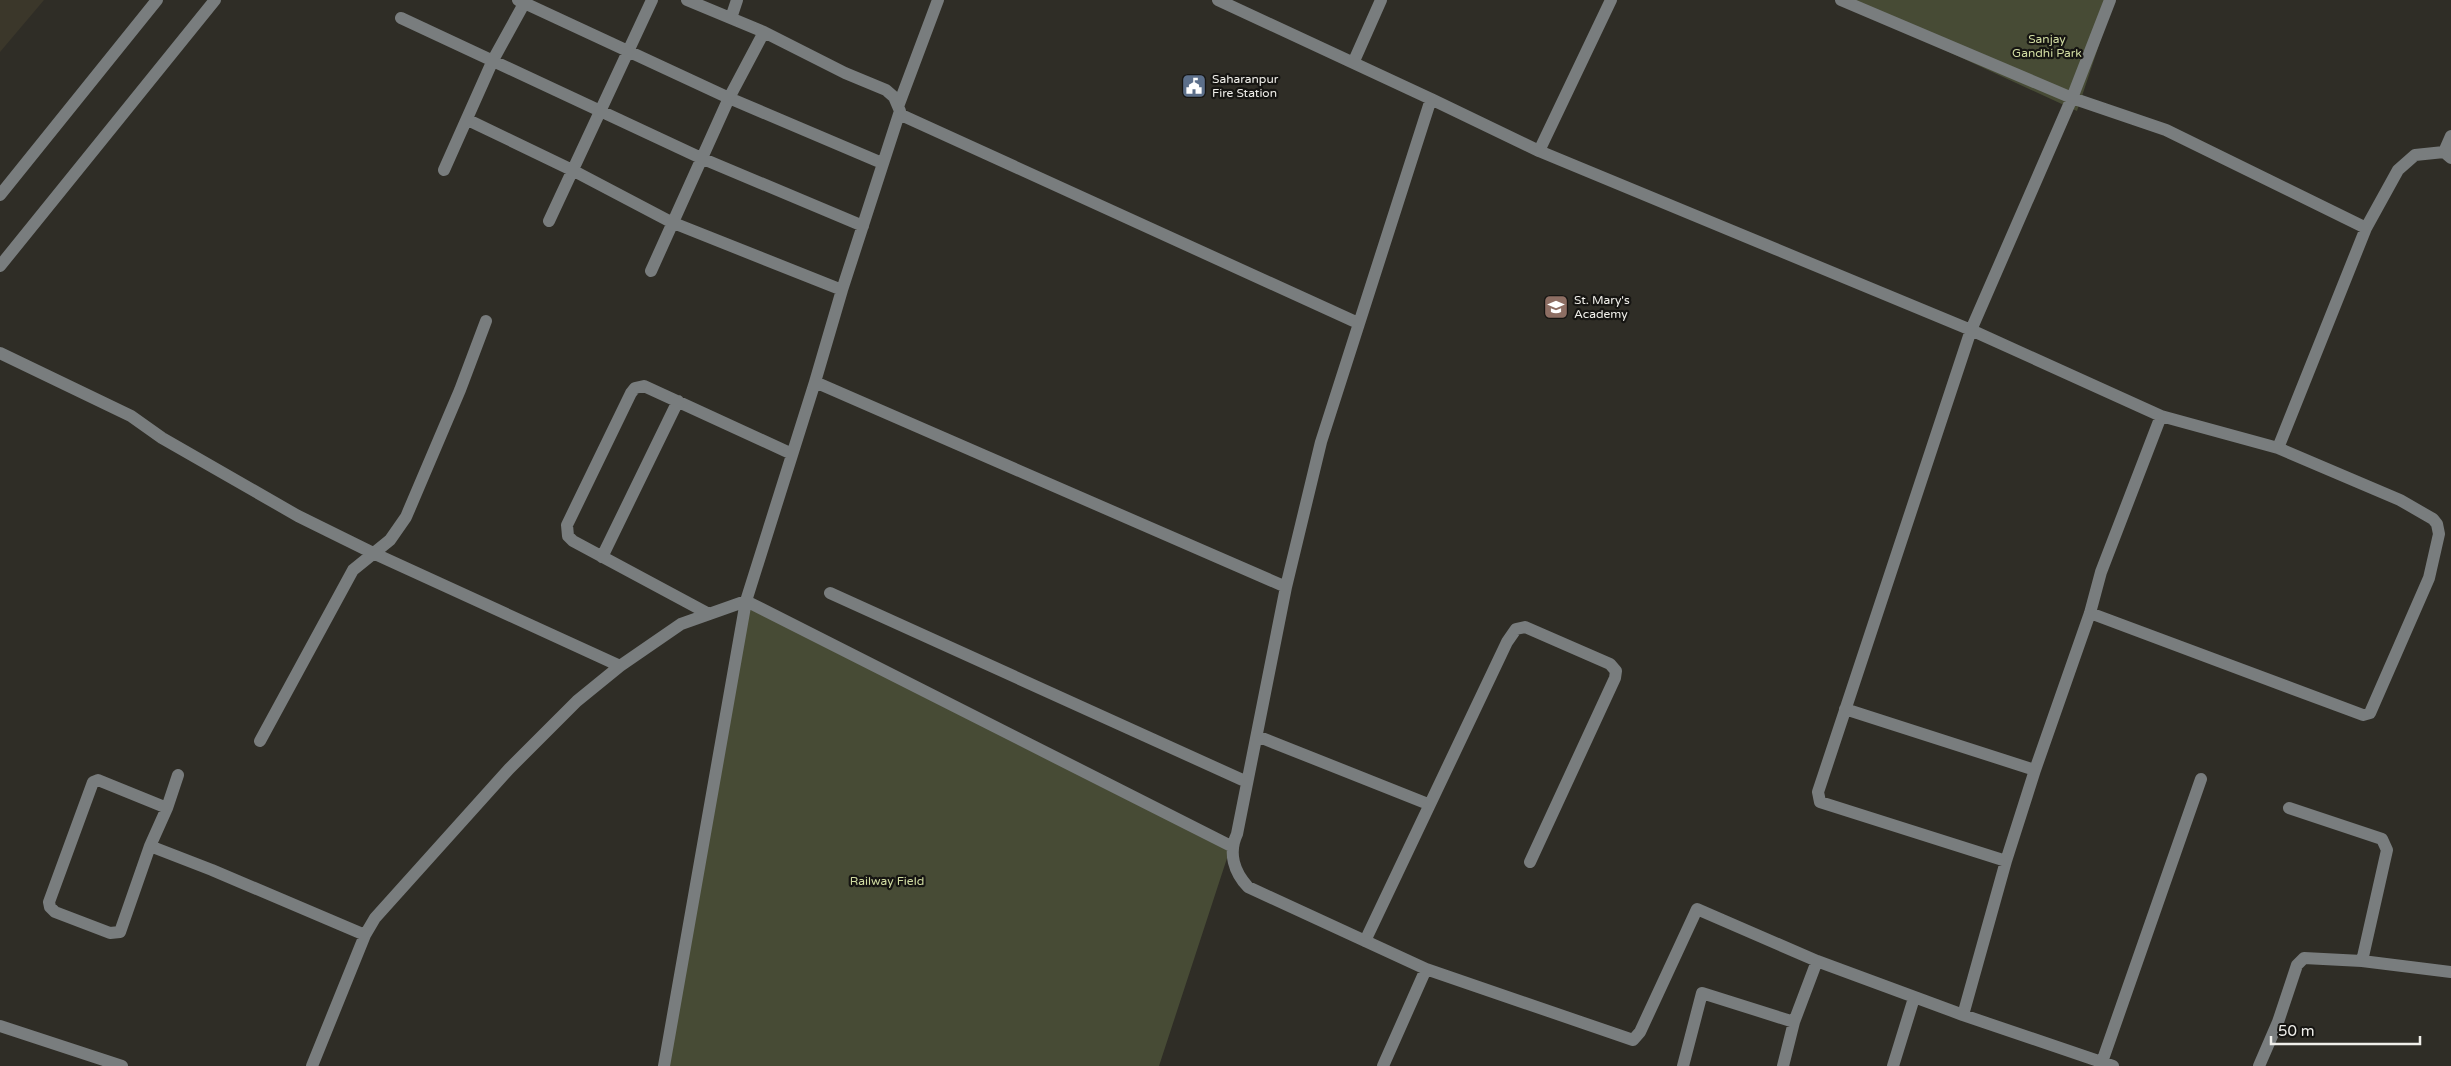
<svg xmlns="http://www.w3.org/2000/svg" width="2451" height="1066" font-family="'Varela Round',sans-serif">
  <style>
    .built { fill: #3b372a }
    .green { fill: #474b35 }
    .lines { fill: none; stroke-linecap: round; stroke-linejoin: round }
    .minor { stroke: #797d7e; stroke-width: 12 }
    .labels { text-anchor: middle; stroke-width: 4.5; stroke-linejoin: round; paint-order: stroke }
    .park-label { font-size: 12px; fill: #d1dca2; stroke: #161512 }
    .poi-label { font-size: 12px; fill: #f0efea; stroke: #161512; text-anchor: start }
  </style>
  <rect width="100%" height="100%" fill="#2f2d26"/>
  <!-- built -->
  <path class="built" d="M0 0H44L0 52Z"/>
  <!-- green -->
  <path class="green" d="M1836 0H2114L2077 111Z
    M746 601 1231 846 1159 1066H666Z"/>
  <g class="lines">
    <!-- minor -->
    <path class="minor" d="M518 0 729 98 882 163
      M1218 0 1431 99 1321 442 1286 587 1237 834C1228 853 1234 872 1248 887L1426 969 1383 1066
      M1841 0 2072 98 2166 130 2366 228
      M401 18 701 158 863 226
      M731 18 737 0
      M1354 61 1381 0
      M1431 99 1539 151 1971 330 2161 416 2278 448 2366 228 2398 170 2415 155 2444 152 2451 158
      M899 104 938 0
      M899 114 1358 323
      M468 120 574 171 671 222 842 290
      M1539 151 1611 0
      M2444 152 2451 136
      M444 170 493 60 526 0
      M0 195 157 0
      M549 221 652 0
      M0 266 215 0
      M651 271 729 98 764 32
      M0 353 131 416 162 438 298 516 373 553 620 666
      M815 382 1286 587
      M602 557 678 401
      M830 593 1247 782
      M2090 613 2363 715 2370 713 2429 578 2439 534 2437 524 2433 519 2400 500 2278 448
      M709 614 573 541 568 536 567 525 631 393 635 388 644 386 792 454
      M1845 709 2035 770 2006 861 1820 802 1818 792 1971 330 2072 98 2110 0
      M1257 736 1428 804
      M260 741 353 570 390 540 406 517 460 390 486 321
      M2035 770 2090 613 2101 572 2161 416
      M178 775 167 808 150 846 212 870 365 935
      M2289 808 2382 839 2387 850 2362 961
      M150 846 120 932 110 933 55 912 50 907 49 902 93 782 98 780 167 808
      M2006 861 1963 1015 2113 1066
      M1365 941 1507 642 1516 629 1525 627 1610 664 1616 671 1615 678 1530 862
      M1426 969 1633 1040 1640 1032 1697 909 1817 961 1963 1015
      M0 1026 122 1066
      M2102 1062 2201 779
      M312 1066 365 935 375 918 509 769 577 701 620 666 681 624 746 601 1231 846
      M664 1066 746 601 815 382 842 290 900 111 894 97 886 90 845 73 764 32 687 0
      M1683 1066 1702 993 1794 1022
      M1783 1066 1794 1022 1817 961
      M1893 1066 1914 998
      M2259 1066 2278 1022 2297 965 2304 958 2362 961 2451 972"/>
  </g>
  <!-- icons -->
  <defs>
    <symbol id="civic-square" viewBox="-11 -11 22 22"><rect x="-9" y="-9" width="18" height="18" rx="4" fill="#5c6f8a" stroke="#161512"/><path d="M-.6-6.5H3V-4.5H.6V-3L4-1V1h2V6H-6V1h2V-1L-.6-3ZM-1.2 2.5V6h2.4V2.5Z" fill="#fff"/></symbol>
    <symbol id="school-square" viewBox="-11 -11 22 22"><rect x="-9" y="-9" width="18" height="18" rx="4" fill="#8d6e63" stroke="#161512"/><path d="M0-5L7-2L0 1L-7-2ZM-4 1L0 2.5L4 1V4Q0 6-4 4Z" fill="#fff"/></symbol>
  </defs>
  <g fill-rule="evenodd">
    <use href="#civic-square" x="1180" y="72" width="28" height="28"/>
    <use href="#school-square" x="1542" y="293" width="28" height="28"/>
  </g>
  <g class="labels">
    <!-- park labels -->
    <g class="park-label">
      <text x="2047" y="43">Sanjay<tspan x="2047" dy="14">Gandhi Park</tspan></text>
      <text x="887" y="885">Railway Field</text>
    </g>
    <!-- poi labels -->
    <g class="poi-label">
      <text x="1212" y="83">Saharanpur<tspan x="1212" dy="14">Fire Station</tspan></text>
      <text x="1574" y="304">St. Mary's<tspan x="1574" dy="14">Academy</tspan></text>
    </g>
  </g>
  <!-- scale -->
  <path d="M2271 1036v8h149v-8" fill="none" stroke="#f0efea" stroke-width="2.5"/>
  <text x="2278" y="1036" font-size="15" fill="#f0efea" stroke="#161512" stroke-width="4" paint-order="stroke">50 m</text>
</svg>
